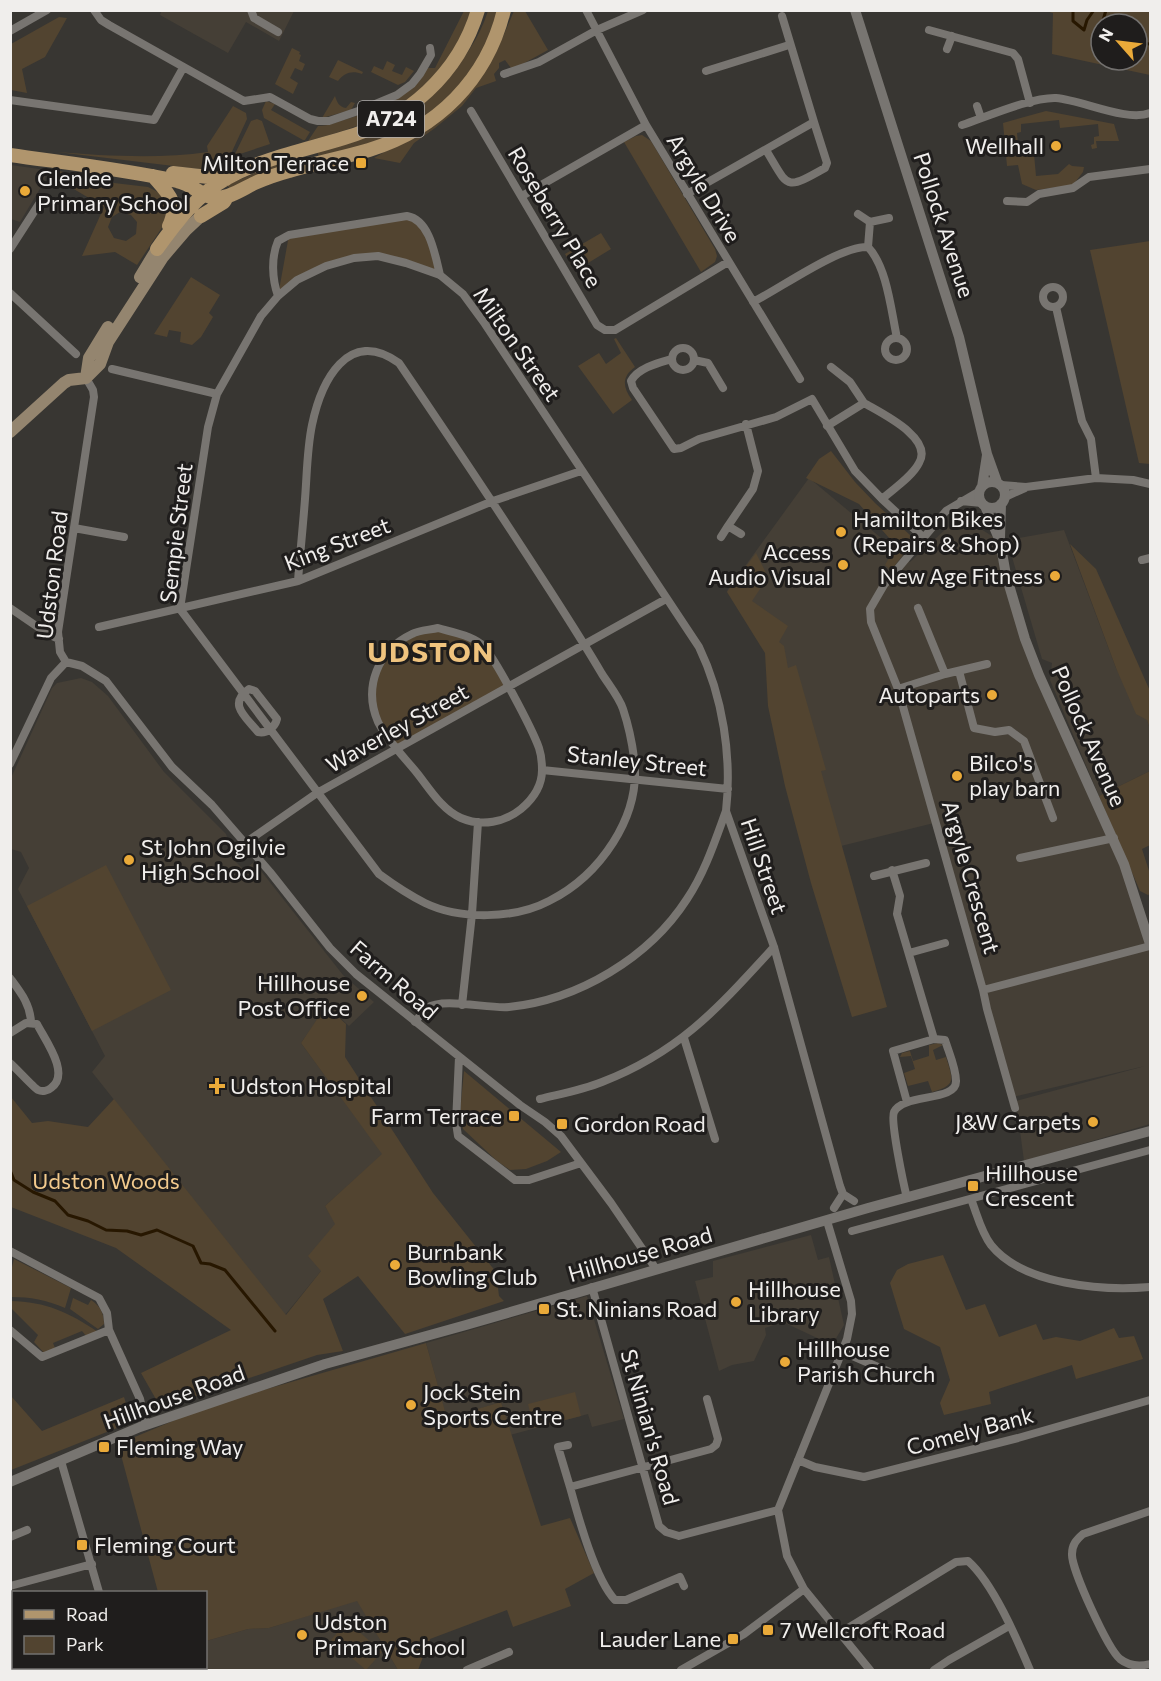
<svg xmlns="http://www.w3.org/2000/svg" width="1161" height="1681" font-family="Commissioner,sans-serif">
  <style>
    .built { fill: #453f36 }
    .green { fill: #524430; fill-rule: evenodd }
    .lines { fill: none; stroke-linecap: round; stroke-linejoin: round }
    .stream { stroke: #271700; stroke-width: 3 }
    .minor { stroke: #787571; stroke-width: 8 }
    .tertiary { stroke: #787571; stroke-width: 10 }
    .secondary { stroke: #94856f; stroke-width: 12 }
    .primary { stroke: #b0956d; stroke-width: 14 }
    .poi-dot { fill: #eaaa39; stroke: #1f1d1c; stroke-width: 2 }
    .labels { text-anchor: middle; stroke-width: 6; stroke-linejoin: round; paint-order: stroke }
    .shield { fill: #1f1d1c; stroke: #b1afae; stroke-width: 1.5 }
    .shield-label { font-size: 21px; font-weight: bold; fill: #f0eeec }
    .poi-label { font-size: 22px; fill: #f0eeec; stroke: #1f1d1c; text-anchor: start }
    .street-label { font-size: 22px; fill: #f0eeec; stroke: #1f1d1c }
    .park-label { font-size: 22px; fill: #f3ca8d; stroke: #1f1d1c }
    .district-label { font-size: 28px; font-weight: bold; letter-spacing: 1.5px; fill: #efc37e; stroke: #1f1d1c }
  </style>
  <rect width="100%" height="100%" fill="#383632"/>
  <!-- built -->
  <path class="built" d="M162 10 294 11 279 41 246 22 228 53 160 15Z
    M11 165 46 170 44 182 20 222 11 219Z
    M809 478 910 562 960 516 1000 541 1016 612 1124 864 1150 944V1124L1024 1161 1016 1101 1145 1066 1013 1097 938 822 841 846 791 686 727 591Z
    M1064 530 1116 668 1147 720 1150 729V771L1099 796 1050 680 1052 663 1042 659 1007 540Z
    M81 678 92 682 108 696 164 772 226 834 227 837 220 846 244 870 254 862 343 975 374 1002 349 1026 327 1006 301 1043 383 1154 325 1206 336 1224 321 1271 285 1315 92 1072 105 1056 18 889 29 868 21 852 11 849V778L52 688 57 683Z
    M811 1235 818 1260 829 1257 844 1325 832 1345 783 1322 765 1328 766 1335 754 1361 732 1365 719 1371 695 1281 713 1277V1261Z
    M587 1296 624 1419 592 1427 588 1414 510 1435 501 1402 447 1419 426 1343Z
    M357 1600 398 1670H127L126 1668H206V1641L248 1629 269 1628Z"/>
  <!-- green -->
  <path class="green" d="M464 11H472C466 23 462 37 455 49 419 107 371 124 308 141L318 126C329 126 340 121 350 118 386 107 406 99 428 68H435Z
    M488 11H499L481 58 447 102 394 136 319 158 317 150 443 83C463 61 479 39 488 11Z
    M514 11H525L548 50 519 66 511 68 505 60 499 63V68L494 74 496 81 476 88 462 106 435 128 414 143 400 163 374 158 393 147 485 70 498 48Z
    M1046 11H1150V75L1052 54 1053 13ZM1101 24H1137V60H1101Z
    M59 17 67 18 45 57 22 69 27 93 11 90V44Z
    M292 48 300 52 299 54 301 55 299 61 305 64 302 71 295 68 290 78 298 83 293 94 275 84Z
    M338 60 363 72 362 74C352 70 344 73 338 81L329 77Z
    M387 61 395 65 392 71 402 75 406 67 414 71 405 82 398 85 371 72 374 66 383 70Z
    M335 96C337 102 339 107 346 108L351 102 355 103 351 110 322 118Z
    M266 101 275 104 271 110 310 132 305 140H303L264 118 262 110Z
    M233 106 246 113 247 119 229 158 207 170 57 152C104 156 161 159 208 152L207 146Z
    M1046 111 1114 124 1119 141H1096L1097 148 1092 149 1091 145 1094 144V137L1099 136 1098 124 1060 128 1059 120 1021 124V132L1017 133 1018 144 1033 143 1036 176 1058 174 1069 164 1072 166 1084 167 1083 172 1073 185 1036 190 1022 184 1018 165 1007 166 1003 123Z
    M257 119 262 121 270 144 234 156 251 121Z
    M642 135 651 141 715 249 717 256 715 262 701 272 624 142 636 136Z
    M300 154 302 162 230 189 227 185Z
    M55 170 114 183 148 187 160 193 166 210 165 223 137 265 115 252 82 256 104 207 52 176ZM120 212 131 215 137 222 136 234 126 241 114 238 108 227 112 217Z
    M407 216 421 222 440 275 378 256 326 266 278 296 289 235Z
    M601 233 611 249 575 271 565 254Z
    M1150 241V464L1139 463 1090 250Z
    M191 277 220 295 209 313 213 317 201 337 192 345 180 342 181 332 169 330 167 337 154 334Z
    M616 338 635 367C621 377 623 388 632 400L613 414 578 366 599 353 606 364 621 353 614 339Z
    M831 451 855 482 875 503 910 535 909 547 891 570 885 565 893 551 890 539 859 504 806 478 819 459Z
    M1070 544 1096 569 1150 691V729L1147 720 1136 714 1116 668Z
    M756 553 768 577 752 601 788 626 779 642 784 646 788 668 796 665 826 770 821 771 887 1007 852 1017 811 883 785 786 768 706 765 653 727 592Z
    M438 628 482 645 508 687 398 750 378 721 372 693 376 668 413 633Z
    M1150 771V845L1142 849 1150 874V894L1148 895 1140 891 1137 884 1099 796Z
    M106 865 171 990 92 1031 27 906Z
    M326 1006 346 1024 345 1057 433 1193 496 1272 499 1296 504 1301 405 1334 358 1276 323 1299 343 1351 317 1355 161 1408 141 1373 231 1330 116 1248 11 1207V1097L32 1123 48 1121 88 1127 114 1099 286 1315 321 1271 308 1256 335 1224 325 1206 382 1154 301 1043Z
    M938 1043 943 1045 933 1050 936 1060 946 1057C953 1080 957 1085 932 1092L928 1081 908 1086 904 1073 915 1069 911 1056 900 1057 902 1053 910 1051 913 1061 929 1056V1045Z
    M464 1071 561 1152 547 1161 526 1169 510 1170 497 1161 463 1129 460 1113Z
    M943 1255 966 1310 985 1304 999 1337 1036 1324 1043 1340 1056 1337 1080 1341 1114 1328 1119 1338 1134 1336 1143 1359 1076 1379 1072 1365 989 1392 991 1404 944 1415 940 1403 950 1380 940 1347 904 1329 890 1283 897 1270 908 1264Z
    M14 1259 71 1288 65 1308C47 1300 30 1297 11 1297V1271Z
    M73 1298 88 1305 91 1300C100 1306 104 1313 104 1324L98 1329 70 1309Z
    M10 1301C47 1302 68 1312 98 1332L87 1337 82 1331 53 1343 55 1348 45 1354 34 1342 38 1335 11 1308Z
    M426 1343 447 1418 501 1402 541 1526 570 1518 594 1573 565 1589 571 1606 513 1627 507 1610 430 1639 418 1670H398L357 1601 269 1628 248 1629 206 1641V1592H158L118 1444 180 1418 236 1398Z
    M575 1392 581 1416 534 1428 528 1404Z
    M11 1396 42 1431 124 1397 132 1422 11 1470Z
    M347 1621 382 1652 366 1670 331 1640Z"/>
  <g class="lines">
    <!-- stream -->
    <path class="stream" d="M1073 10V21L1084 30 1087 20 1094 10
      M1102 24 1106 10
      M1101 27V31
      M1137 43 1150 44
      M10 1170 14 1180 33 1192 55 1201 68 1215 88 1221 106 1230 127 1231 141 1235 157 1230 193 1246 201 1263 210 1264 225 1270 275 1331"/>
    <!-- minor -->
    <path class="minor" d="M94 10 101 20 109 25 244 101 270 97 310 119 318 121H329L361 110 397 95 412 84 420 74 431 55 430 48
      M251 10 254 18 278 32
      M586 10 646 125 800 379
      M929 30 1013 53 1018 59 1030 103
      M10 31 47 10
      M947 49 952 36
      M706 71 789 45
      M504 74 539 62 597 30 643 10
      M10 100 154 120 183 68
      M977 106 981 118
      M471 111 597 325 605 330H615L728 262
      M962 125C986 117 1032 97 1056 98 1082 100 1126 122 1150 113
      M766 150C789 188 784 191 825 168L827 163 814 122
      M687 194 814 122 782 16
      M522 196 646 125
      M1007 201 1027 202 1039 194 1073 188 1089 177 1150 169
      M858 214 870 222 868 247
      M870 222 889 218
      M10 249 39 204
      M1043 297a10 10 0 1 1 20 0a10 10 0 1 1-20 0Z
      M10 293 76 354
      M278 296C272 279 271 257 278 241L289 235 407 216C430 220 435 255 440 275
      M753 302C781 288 839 246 868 247 887 267 891 310 897 338
      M1056 307 1082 421 1091 439 1096 478
      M885 349a11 11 0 1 1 22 0a11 11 0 1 1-22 0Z
      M672 359a11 11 0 1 1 22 0a11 11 0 1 1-22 0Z
      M672 359C658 363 638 368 631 381L633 388 674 449 681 448 699 439 776 417 812 399 855 471 882 499 924 538
      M694 360 708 363 723 388
      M831 367 850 382 864 403
      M112 369 217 394
      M827 426 864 403C881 413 934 438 919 463 912 477 893 489 882 499
      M1001 485 1026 487 1096 478 1133 480 1150 484
      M980 491 946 511 884 585 870 609 871 622 898 689 983 990 1150 946
      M1005 497 1025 488
      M961 501 982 503
      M728 526 753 489 758 471 746 424
      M74 528 124 537
      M721 537 728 526 741 534
      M1142 560 1150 558
      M298 581C300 554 303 526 305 499 307 474 307 449 312 425 321 382 348 326 399 363 450 438 500 513 549 589 567 617 585 645 602 674 609 685 619 697 623 709 628 724 632 742 634 758 642 817 599 876 549 901 515 919 460 920 425 903 409 895 394 885 379 874L180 609 208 427 217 394 261 316 278 296 297 280 326 266 354 258 378 256 406 263 440 275 463 294 485 324 699 647C723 697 732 757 726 811L774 947 840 1186 843 1194 854 1201
      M10 608 48 634 59 639
      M99 627 298 581 493 501 581 471
      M438 628C452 632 469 635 481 644 493 653 533 731 539 748 541 754 542 763 542 770 542 786 533 799 521 809 505 822 482 827 461 818 442 810 429 788 417 773 404 757 387 740 378 722 363 687 378 650 412 634 419 630 430 630 438 628Z
      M66 662 82 666 106 681 172 767 212 805 270 872 330 948 356 974 520 1105 545 1122 561 1136 611 1203 656 1269
      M66 662 60 652 58 632 94 397 93 390 86 378
      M959 671 974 728 995 732 1009 730 1024 741 1053 818
      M945 674 987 664
      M249 689 255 691 277 719C275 727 267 734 258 732 246 717 227 704 249 689Z
      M898 689 945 674 918 608
      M10 764 51 678 66 662
      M542 770 728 789
      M245 843 317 793 666 599
      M1020 858 1114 838
      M892 870 900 896 897 914 934 1039
      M874 876 926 863
      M909 953 945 943
      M10 978C21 993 30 1004 31 1022
      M983 990 987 1009 1015 1108
      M462 1005 472 914 478 822
      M415 1022C419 1017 423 1011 427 1008 443 997 488 1009 509 1007 578 1000 649 958 687 899 705 872 715 841 726 811
      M10 1033 26 1023 37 1024C45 1040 71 1074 51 1088 48 1091 42 1092 38 1090 34 1088 17 1069 10 1063
      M684 1038 715 1139
      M459 1057 456 1123 458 1136 515 1180H529L581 1163
      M540 1099C560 1094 582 1090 602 1082 680 1052 719 1007 774 947
      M907 1102 893 1051 934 1039 945 1040C949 1053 956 1068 956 1081 957 1102 903 1093 894 1112 890 1121 904 1186 907 1198
      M971 1199C977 1214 981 1232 991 1245 1023 1285 1103 1291 1150 1287
      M834 1208 843 1194
      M827 1221 851 1301 852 1314 847 1339 778 1510 787 1556 804 1589 870 1670
      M852 1231 1150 1150
      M10 1251 99 1298 107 1313 109 1330 140 1399 146 1425
      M592 1287 659 1526 666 1532 679 1536 778 1510
      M10 1330 42 1357 109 1330
      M841 1351 901 1377
      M568 1445 558 1447 570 1487 711 1449 716 1445 718 1439 707 1399
      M798 1460 815 1467 864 1477 1018 1438 1150 1400
      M61 1461 99 1592
      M570 1487C578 1516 595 1579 615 1600H626L680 1577 684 1586
      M1150 1511 1083 1534C1076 1540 1072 1545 1072 1554 1071 1569 1108 1649 1120 1659 1129 1666 1139 1667 1150 1664
      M10 1537 27 1530
      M10 1586 92 1564
      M840 1633 956 1562 968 1561C993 1583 1017 1639 1030 1670
      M119 1668 120 1670
      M47 1670 58 1668
      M467 1670 509 1652
      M681 1670 744 1634 804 1589
      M934 1670 949 1660 1009 1626"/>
    <!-- tertiary -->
    <path class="tertiary" d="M855 10 959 337 987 454 997 482
      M979 495a13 13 0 1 1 26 0a13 13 0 1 1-26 0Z
      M982 487 987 455
      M985 506 1000 541 1006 575 1025 639 1039 675 1124 864 1150 944
      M1000 538 1001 504
      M10 1482 140 1427 325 1364 466 1325 868 1208 1150 1131"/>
    <!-- secondary -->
    <path class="secondary" d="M140 277 157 249
      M86 378 89 358 108 327
      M10 432 64 383 69 380 86 378 100 364 108 342 163 257 186 230 201 216"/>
    <!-- primary -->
    <path class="primary" d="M10 155C66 163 122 169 177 181 193 184 203 198 217 198 230 198 244 188 255 183 266 178 278 174 289 171 315 163 342 158 369 150 437 129 487 80 504 10
      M173 173 226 179
      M153 176C168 193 180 203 169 226
      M201 216 224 202 227 197
      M157 249C176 222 198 194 227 178 264 158 305 150 344 138 407 120 459 74 478 10"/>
  </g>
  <!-- markers -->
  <g class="poi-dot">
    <circle cx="1056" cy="146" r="6"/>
    <rect x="355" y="157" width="12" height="12" rx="3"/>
    <circle cx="25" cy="191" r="6"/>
    <circle cx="841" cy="532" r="6"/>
    <circle cx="843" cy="565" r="6"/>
    <circle cx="1055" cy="576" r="6"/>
    <circle cx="992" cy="695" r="6"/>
    <circle cx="957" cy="776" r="6"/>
    <circle cx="129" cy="860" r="6"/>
    <circle cx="362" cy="996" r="6"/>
    <path d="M214 1077h6v6h6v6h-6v6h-6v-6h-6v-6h6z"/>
    <rect x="508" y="1110" width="12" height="12" rx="3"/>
    <circle cx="1093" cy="1122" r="6"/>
    <rect x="556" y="1118" width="12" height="12" rx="3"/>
    <rect x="967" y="1180" width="12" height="12" rx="3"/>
    <circle cx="395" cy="1265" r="6"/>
    <circle cx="736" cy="1302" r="6"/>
    <rect x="538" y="1303" width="12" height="12" rx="3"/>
    <circle cx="785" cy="1362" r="6"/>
    <circle cx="411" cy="1405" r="6"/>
    <rect x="98" y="1441" width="12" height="12" rx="3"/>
    <rect x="76" y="1539" width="12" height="12" rx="3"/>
    <rect x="762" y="1624" width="12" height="12" rx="3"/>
    <circle cx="302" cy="1635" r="6"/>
    <rect x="727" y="1633" width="12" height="12" rx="3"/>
  </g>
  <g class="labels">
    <!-- shield labels -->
    <rect class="shield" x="358" y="101" width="66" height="36" rx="4.5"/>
    <g class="shield-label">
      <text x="391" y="126">A724</text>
    </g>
    <!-- poi labels -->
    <g class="poi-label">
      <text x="1044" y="154" text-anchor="end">Wellhall</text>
      <text x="349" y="171" text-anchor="end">Milton Terrace</text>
      <text x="37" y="186">Glenlee<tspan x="37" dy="25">Primary School</tspan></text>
      <text x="853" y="527">Hamilton Bikes<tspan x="853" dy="25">(Repairs &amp; Shop)</tspan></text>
      <text x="831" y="560" text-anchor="end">Access<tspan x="831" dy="25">Audio Visual</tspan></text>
      <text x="1043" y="584" text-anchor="end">New Age Fitness</text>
      <text x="980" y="703" text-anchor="end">Autoparts</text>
      <text x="969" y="771">Bilco's<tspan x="969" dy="25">play barn</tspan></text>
      <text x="141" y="855">St John Ogilvie<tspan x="141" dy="25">High School</tspan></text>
      <text x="350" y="991" text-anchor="end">Hillhouse<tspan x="350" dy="25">Post Office</tspan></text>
      <text x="230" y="1094">Udston Hospital</text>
      <text x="502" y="1124" text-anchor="end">Farm Terrace</text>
      <text x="1081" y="1130" text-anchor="end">J&amp;W Carpets</text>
      <text x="574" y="1132">Gordon Road</text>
      <text x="985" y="1181">Hillhouse<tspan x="985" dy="25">Crescent</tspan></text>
      <text x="407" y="1260">Burnbank<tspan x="407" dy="25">Bowling Club</tspan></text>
      <text x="748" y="1297">Hillhouse<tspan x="748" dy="25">Library</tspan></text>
      <text x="556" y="1317">St. Ninians Road</text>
      <text x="797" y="1357">Hillhouse<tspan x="797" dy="25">Parish Church</tspan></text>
      <text x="423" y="1400">Jock Stein<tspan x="423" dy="25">Sports Centre</tspan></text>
      <text x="116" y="1455">Fleming Way</text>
      <text x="94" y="1553">Fleming Court</text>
      <text x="314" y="1630">Udston<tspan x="314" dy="25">Primary School</tspan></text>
      <text x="780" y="1638">7 Wellcroft Road</text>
      <text x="721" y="1647" text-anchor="end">Lauder Lane</text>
    </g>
    <!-- street labels -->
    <g class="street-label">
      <text transform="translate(704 188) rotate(59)" y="8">Argyle Drive</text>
      <text transform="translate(555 217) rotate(59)" y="8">Roseberry Place</text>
      <text transform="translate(944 225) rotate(72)" y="8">Pollock Avenue</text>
      <text transform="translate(517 344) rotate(55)" y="8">Milton Street</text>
      <text transform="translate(176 533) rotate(-83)" y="8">Sempie Street</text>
      <text transform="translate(337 544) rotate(-21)" y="8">King Street</text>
      <text transform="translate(52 575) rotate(-83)" y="8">Udston Road</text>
      <text transform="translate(397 728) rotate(-29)" y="8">Waverley Street</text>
      <text transform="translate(1089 736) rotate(66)" y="8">Pollock Avenue</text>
      <text transform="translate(637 761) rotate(6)" y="8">Stanley Street</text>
      <text transform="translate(764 866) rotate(71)" y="8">Hill Street</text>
      <text transform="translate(971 877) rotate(74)" y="8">Argyle Crescent</text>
      <text transform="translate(394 980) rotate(41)" y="8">Farm Road</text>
      <text transform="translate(640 1254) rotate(-16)" y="8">Hillhouse Road</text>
      <text transform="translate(174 1397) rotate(-20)" y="8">Hillhouse Road</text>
      <text transform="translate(650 1427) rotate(74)" y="8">St Ninian's Road</text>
      <text transform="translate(970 1431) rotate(-15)" y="8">Comely Bank</text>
    </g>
    <!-- park labels -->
    <g class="park-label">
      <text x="106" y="1189">Udston Woods</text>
    </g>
    <!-- district labels -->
    <g class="district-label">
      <text x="431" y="662">UDSTON</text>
    </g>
  </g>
  <!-- border -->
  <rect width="1161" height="1681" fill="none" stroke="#f0eeec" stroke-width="24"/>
  <!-- legend -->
  <rect x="12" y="1591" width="195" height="78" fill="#1f1d1c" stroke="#73716f" stroke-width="1.5"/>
  <rect x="24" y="1610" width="30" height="9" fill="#b0956d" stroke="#73716f" stroke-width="1.5"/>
  <text x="66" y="1621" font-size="18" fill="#f0eeec">Road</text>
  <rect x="24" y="1636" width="30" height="18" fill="#524430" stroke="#73716f" stroke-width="1.5"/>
  <text x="66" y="1651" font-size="18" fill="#f0eeec">Park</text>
  <!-- north arrow -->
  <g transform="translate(1119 42) rotate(298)"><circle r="28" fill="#1f1d1c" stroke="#73716f" stroke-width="1.5"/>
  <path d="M0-4.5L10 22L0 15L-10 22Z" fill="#eaaa39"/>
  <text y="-9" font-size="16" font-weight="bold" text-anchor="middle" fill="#f0eeec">N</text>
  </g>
</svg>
